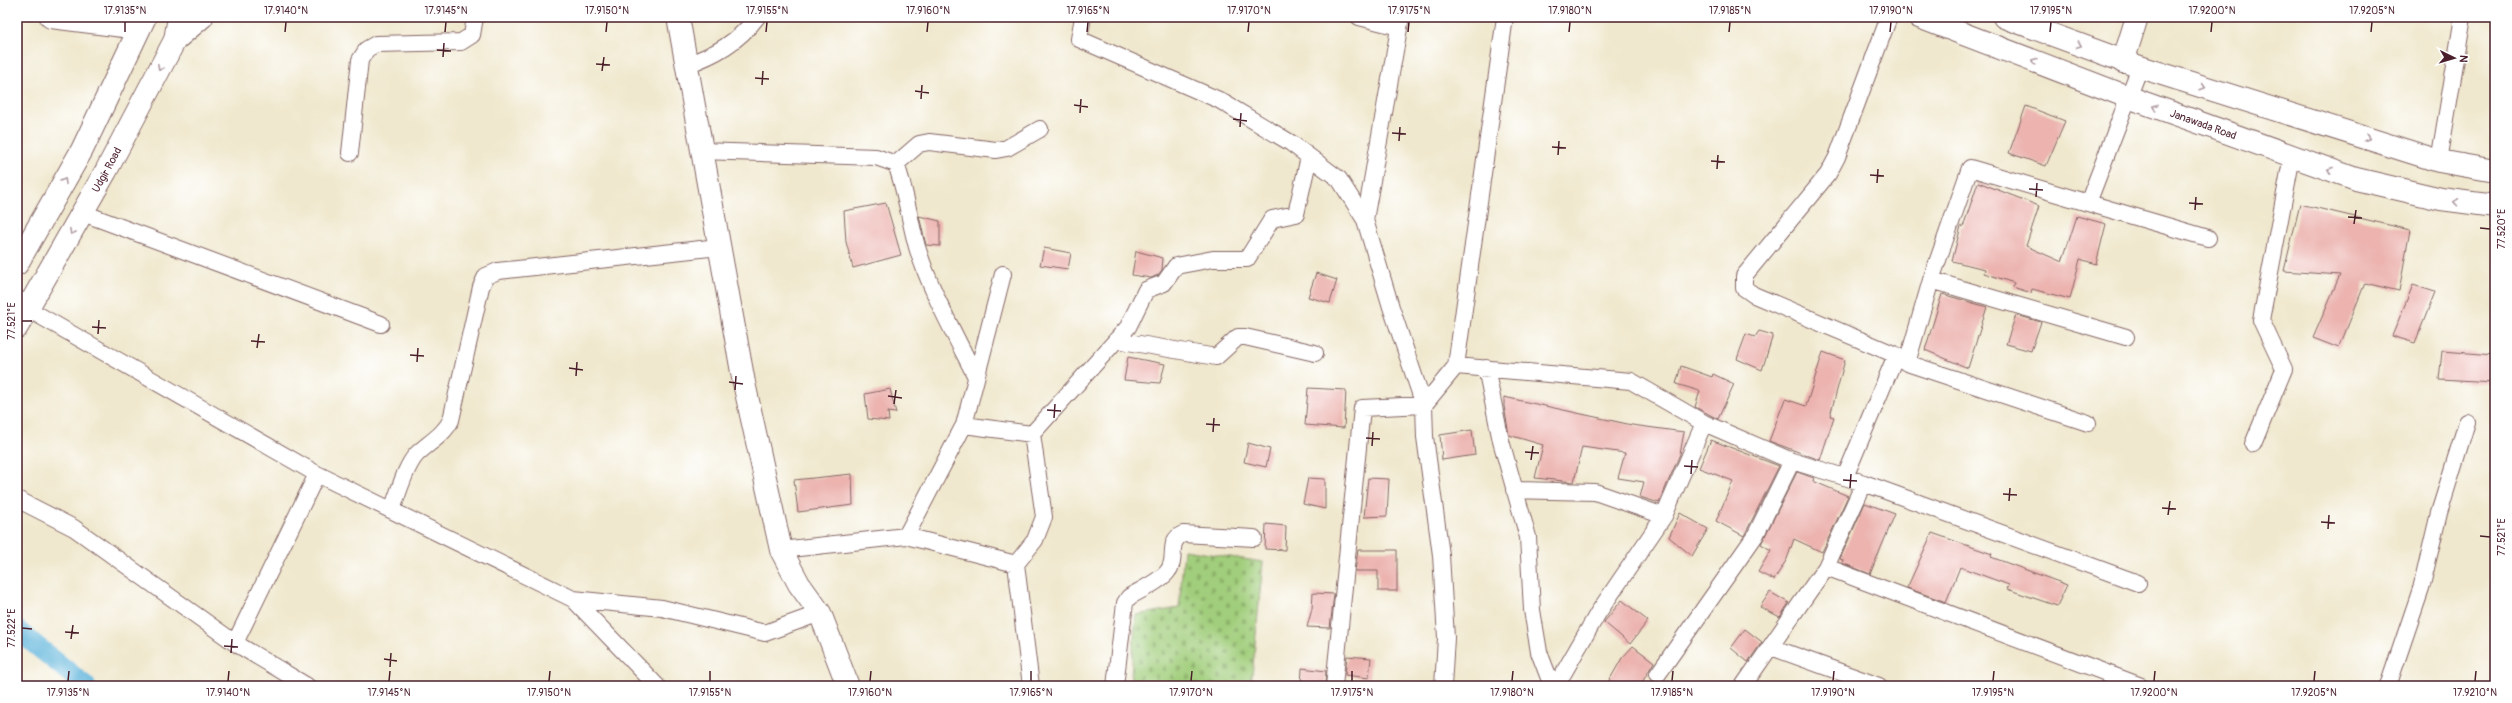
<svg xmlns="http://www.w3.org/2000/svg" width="2512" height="703" font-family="Pangolin,sans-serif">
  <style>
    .cemetery { fill: url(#cemetery-stones); stroke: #767653 }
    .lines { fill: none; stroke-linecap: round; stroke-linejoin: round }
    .canal { stroke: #5db4da; stroke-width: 20 }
    .building { fill: #ecb3af }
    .street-casing { stroke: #846564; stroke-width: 18 }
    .secondary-casing { stroke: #846564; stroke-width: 24 }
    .primary-casing { stroke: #846564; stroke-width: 24 }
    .highway-casing { stroke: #846564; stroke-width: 24 }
    .street { stroke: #fff; stroke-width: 16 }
    .secondary { stroke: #fff; stroke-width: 22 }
    .primary { stroke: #fff; stroke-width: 22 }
    .highway { stroke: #fff; stroke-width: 22 }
    .oneway { stroke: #ae9aa0 }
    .ticks { fill: none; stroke: #4a1f2b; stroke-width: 1.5 }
    .labels { text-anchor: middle; stroke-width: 3.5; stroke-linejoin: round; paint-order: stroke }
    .street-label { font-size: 11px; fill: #4a1f2b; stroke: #fff }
    .neatline { fill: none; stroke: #4a1f2b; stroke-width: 1.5 }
    .ticks-label { font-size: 10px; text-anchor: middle; fill: #4a1f2b }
  </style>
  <defs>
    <pattern id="cemetery-stones" width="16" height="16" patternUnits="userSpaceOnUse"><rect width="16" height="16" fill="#a1ce7b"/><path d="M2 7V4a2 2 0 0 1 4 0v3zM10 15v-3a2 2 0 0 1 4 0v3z" fill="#8cb06a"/></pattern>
  </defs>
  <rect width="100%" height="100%" fill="#fff"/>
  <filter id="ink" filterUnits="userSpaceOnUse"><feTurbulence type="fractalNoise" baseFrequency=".025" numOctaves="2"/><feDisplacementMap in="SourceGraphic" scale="8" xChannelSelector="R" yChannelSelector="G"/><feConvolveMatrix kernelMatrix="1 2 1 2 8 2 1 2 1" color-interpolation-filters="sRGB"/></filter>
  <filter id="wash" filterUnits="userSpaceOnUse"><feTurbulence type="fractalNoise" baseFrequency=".012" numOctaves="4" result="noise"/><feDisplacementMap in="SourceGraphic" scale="16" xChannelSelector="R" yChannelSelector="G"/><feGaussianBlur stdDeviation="0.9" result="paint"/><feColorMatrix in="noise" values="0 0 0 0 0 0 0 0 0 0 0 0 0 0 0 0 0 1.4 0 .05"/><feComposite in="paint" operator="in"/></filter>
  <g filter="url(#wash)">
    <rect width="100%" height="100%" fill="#f0e8ce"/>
    <!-- cemetery -->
    <path class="cemetery" d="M1184 550 1263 562 1251 686H1130L1136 615 1179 608Z"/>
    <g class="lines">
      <!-- canal -->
      <path class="canal" d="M17 630 86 686"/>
    </g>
    <g id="blocks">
      <!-- building -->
      <path class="building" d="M2026 106 2065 121 2046 166 2009 153Z
        M1978 182 2039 206 2026 246 2062 262 2077 216 2106 224 2096 264 2080 259 2070 299 2032 289 2031 293 2013 287 2014 283 1984 273 1985 269 1952 261 1961 226 1963 227Z
        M886 203 901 255 853 268 846 242 844 211Z
        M2300 204 2410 230 2399 291 2365 283 2339 348 2313 338 2340 275 2284 271Z
        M919 216 940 221V246L926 245Z
        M1044 248 1071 253 1068 269 1040 265Z
        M1136 251 1163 258 1162 270 1158 275 1151 278 1132 275Z
        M1316 273 1337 280 1330 303 1308 297Z
        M2413 285 2435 292 2415 343 2392 336Z
        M1942 294 1987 307 1968 368 1925 350Z
        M2016 315 2041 322 2031 351 2006 344Z
        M1759 331 1773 335 1762 370 1737 359 1746 334 1755 337Z
        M2442 351 2495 355V383L2439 380Z
        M1823 352 1845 360 1830 416 1834 417 1820 460 1769 441 1785 399 1806 406Z
        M1128 357 1165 364 1160 383 1124 380Z
        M1681 366 1712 377 1713 374 1734 384 1718 419 1695 407 1700 391 1676 384Z
        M1308 388 1346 390 1344 428 1305 425Z
        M890 389 896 413 888 412 889 421 868 419 865 394Z
        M1504 397 1632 425 1684 432 1680 454 1659 503 1640 497 1644 482 1618 478 1625 453 1582 447 1574 482 1535 478 1543 445 1509 435 1504 406Z
        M1472 430 1475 455 1442 460 1440 435Z
        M1711 440 1779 466 1744 536 1716 521 1733 481 1699 468Z
        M1248 443 1270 449 1266 467 1244 462Z
        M1797 472 1814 478 1813 481 1848 496 1822 552 1794 539 1787 559 1774 580 1758 572 1771 550 1761 544Z
        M852 474 853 505 798 512 794 480Z
        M1308 478 1325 479V509L1303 504Z
        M1368 478 1389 479 1387 516 1364 517Z
        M1865 503 1895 514 1870 574 1842 563 1843 560 1840 559Z
        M1680 513 1708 529 1692 556 1669 537Z
        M1266 524 1286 526 1285 550 1265 549Z
        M1932 533 1992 554 1991 557 2067 585 2057 606 2007 589 2009 585 1960 567 1946 602 1907 588Z
        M1358 550H1397V591H1378V571H1355Z
        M1770 592 1789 603 1780 617 1760 607Z
        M1313 593 1334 594 1330 628 1307 627 1312 609Z
        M1622 600 1648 621 1630 644 1604 622Z
        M1745 629 1762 642 1748 662 1731 648Z
        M1633 646 1654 662 1640 686H1606L1622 658Z
        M1347 656 1371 658 1369 678 1345 675Z
        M1302 668 1326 671 1325 686H1301Z"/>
    </g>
  </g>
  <g filter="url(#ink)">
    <use href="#blocks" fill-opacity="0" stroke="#846564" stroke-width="1"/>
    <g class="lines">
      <defs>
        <path id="street" d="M1083 17 1079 39 1219 100 1291 143 1339 179 1365 220 1391 307 1424 405 1425 437 1441 555 1446 638 1443 686
          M1359 17 1399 27
          M1505 17 1456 366 1631 381 1704 423 1792 461 1864 483 2138 583
          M1889 17 1837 157 1828 174 1744 276V288L1754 295 1896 355
          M686 65C715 55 738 42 757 17
          M701 151 876 157 896 164C906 191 909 219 917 247 930 290 956 337 976 377
          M350 153 360 60 367 49 376 44 461 42 472 35 475 17
          M2439 161 2463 17
          M896 164 919 144 929 142 996 150 1007 148 1040 129
          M2088 203 2208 238
          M83 213 381 324
          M1365 220 1401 17
          M1931 280 2126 337
          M17 298 28 309 317 474 573 599 662 608 765 633 820 613
          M1116 340 1216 357 1238 337H1245L1315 353
          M1907 363 2088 423
          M1486 368 1501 441 1528 537 1532 610 1539 652 1552 686
          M964 425 1032 434 1128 327 1146 290 1164 283 1176 266 1213 259H1247L1272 219 1296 214 1309 157
          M2253 444 2284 369 2261 320 2292 156
          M1845 477 1896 355 1907 363 1931 280 1970 168 2088 203 2140 67
          M1514 490 1595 492 1664 516
          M17 499 74 528 235 643 307 686
          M392 509C399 493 404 469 416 455 428 443 444 435 451 420L481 287 486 276 498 271 719 247
          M906 536 1016 564
          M781 550 906 536 964 425 1003 274
          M1826 567 2141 686
          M573 599 657 686
          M235 643 317 474
          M1771 647 1879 686
          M1658 674 1755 536 1792 461
          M1031 686 1016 564 1035 540 1044 517 1032 434
          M1115 686 1125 603 1129 597C1139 591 1162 580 1168 571 1178 559 1166 541 1183 534L1254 538
          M1334 686 1362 408 1424 405 1456 366
          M1556 686 1598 613 1664 516 1704 423
          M1743 686 1826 567 1864 483
          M2388 686 2421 589 2439 513 2467 422"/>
        <path id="secondary" d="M51 17 139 28
          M678 17 744 383 781 550 799 584 820 613 848 686
          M175 40 179 17
          M2123 62 2137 17"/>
        <g id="primary">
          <path id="s1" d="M1919 17 2128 97 2356 179 2441 199 2495 206"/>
          <path d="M2004 17 2140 67 2439 161 2495 171"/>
        </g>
        <g id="highway">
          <path d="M17 264 82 150 145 17"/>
          <path id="s2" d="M17 327 106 171 175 40 202 17"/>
        </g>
      </defs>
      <!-- street casing -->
      <use href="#street" class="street-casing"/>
      <!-- secondary casing -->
      <use href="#secondary" class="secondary-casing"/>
      <!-- primary casing -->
      <use href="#primary" class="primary-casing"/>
      <!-- highway casing -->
      <use href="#highway" class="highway-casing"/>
      <!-- street -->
      <use href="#street" class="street"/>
      <!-- secondary -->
      <use href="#secondary" class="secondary"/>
      <!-- primary -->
      <use href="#primary" class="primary"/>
      <!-- highway -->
      <use href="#highway" class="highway"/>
    </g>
    <!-- one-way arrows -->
    <defs><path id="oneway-chevron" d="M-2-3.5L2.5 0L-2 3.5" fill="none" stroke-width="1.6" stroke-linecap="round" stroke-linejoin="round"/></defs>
    <g class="oneway">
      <use href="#oneway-chevron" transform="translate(2079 45) rotate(20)"/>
      <use href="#oneway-chevron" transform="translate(2034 61) rotate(-159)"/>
      <use href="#oneway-chevron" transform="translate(160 68) rotate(118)"/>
      <use href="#oneway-chevron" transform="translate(2203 87) rotate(17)"/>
      <use href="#oneway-chevron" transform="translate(2155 107) rotate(-160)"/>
      <use href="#oneway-chevron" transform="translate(2367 138) rotate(18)"/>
      <use href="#oneway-chevron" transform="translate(2330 170) rotate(-160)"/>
      <use href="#oneway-chevron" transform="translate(64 181) rotate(-60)"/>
      <use href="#oneway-chevron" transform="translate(2456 202) rotate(-172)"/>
      <use href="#oneway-chevron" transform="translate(72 232) rotate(119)"/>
    </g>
  </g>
  <!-- ticks -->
  <path class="ticks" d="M125 32V22M285 32 286 22M445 32 446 22M606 32 607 22M766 32 767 22M927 32 928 22M1087 32 1088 22M1248 32 1249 22M1408 32 1409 22M1569 32 1570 22M1729 32 1730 22M1890 32 1891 22M2050 32 2051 22M2211 32 2212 22M2371 32 2372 22M437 50 451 51M443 57 444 43M596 64 610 65M602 71 604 57M755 78 769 79M762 85 763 71M915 91 929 93M921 99 922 85M1074 105 1088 107M1080 113 1081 99M1233 119 1247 121M1240 127 1241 113M1392 133 1406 134M1399 141 1400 127M1552 147 1566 148M1558 155 1559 141M1711 161 1725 162M1717 169 1718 155M1870 175 1884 176M1877 183 1878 169M2029 189 2043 190M2036 197 2037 183M2189 203 2203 204M2195 210 2196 197M2348 217 2362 218M2354 224 2356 210M2480 228 2490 229M22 321H32M92 327 106 328M98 334 99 320M251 341 265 342M257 348 259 334M410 355 424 356M417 362 418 348M569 368 583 370M576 376 577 362M729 382 743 384M735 390 736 376M888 396 902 398M894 404 896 390M1047 410 1061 411M1054 418 1055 404M1206 424 1220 425M1213 432 1214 418M1366 438 1380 439M1372 446 1373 432M1525 452 1539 453M1531 460 1533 446M1684 466 1698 467M1691 474 1692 460M1843 480 1857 481M1850 488 1851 474M2003 494 2017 495M2009 501 2010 488M2162 508 2176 509M2168 515 2170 501M2321 522 2335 523M2328 529 2329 515M2480 536 2490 537M22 628 32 629M65 632 79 633M71 639 73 625M224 646 238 647M231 653 232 639M384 659 397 661M390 667 391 653M68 681 69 671M228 681 229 671M389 681 390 671M549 681 550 671M710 681V671M870 681 871 671M1031 681V671M1191 681 1192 671M1352 681V671M1512 681 1513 671M1672 681 1673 671M1833 681 1834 671M1993 681 1994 671M2154 681 2155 671M2314 681 2315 671M2475 681 2476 671"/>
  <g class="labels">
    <!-- street labels -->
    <g class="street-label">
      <text dy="4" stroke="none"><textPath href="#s1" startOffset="304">Janawada Road</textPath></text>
      <text dy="4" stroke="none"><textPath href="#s2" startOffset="181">Udgir Road</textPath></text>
    </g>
  </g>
  <!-- margin -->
  <rect width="2512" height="703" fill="none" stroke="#fff" stroke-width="44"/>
  <!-- north arrow -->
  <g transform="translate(2454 58) rotate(95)" stroke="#ffffff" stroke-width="3" paint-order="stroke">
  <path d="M0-3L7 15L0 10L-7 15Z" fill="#4a1f2b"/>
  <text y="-6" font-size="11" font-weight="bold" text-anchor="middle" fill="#4a1f2b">N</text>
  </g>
  <rect x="22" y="22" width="2468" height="659" class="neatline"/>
  <g class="ticks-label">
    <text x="125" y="14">17.9135°N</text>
    <text x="286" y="14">17.9140°N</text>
    <text x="446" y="14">17.9145°N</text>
    <text x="607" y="14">17.9150°N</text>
    <text x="767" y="14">17.9155°N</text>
    <text x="928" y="14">17.9160°N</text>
    <text x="1088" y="14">17.9165°N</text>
    <text x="1249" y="14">17.9170°N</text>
    <text x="1409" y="14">17.9175°N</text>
    <text x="1570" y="14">17.9180°N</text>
    <text x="1730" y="14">17.9185°N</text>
    <text x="1891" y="14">17.9190°N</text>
    <text x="2051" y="14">17.9195°N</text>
    <text x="2212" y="14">17.9200°N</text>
    <text x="2372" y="14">17.9205°N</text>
    <text transform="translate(2501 229) rotate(-90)" y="4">77.520°E</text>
    <text transform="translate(11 321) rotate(-90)" y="4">77.521°E</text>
    <text transform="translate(2501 537) rotate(-90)" y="4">77.521°E</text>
    <text transform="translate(11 628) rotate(-90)" y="4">77.522°E</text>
    <text x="68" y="696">17.9135°N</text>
    <text x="228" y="696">17.9140°N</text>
    <text x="389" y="696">17.9145°N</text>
    <text x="549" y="696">17.9150°N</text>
    <text x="710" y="696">17.9155°N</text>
    <text x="870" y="696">17.9160°N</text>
    <text x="1031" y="696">17.9165°N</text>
    <text x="1191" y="696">17.9170°N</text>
    <text x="1352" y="696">17.9175°N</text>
    <text x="1512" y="696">17.9180°N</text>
    <text x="1672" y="696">17.9185°N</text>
    <text x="1833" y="696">17.9190°N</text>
    <text x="1993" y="696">17.9195°N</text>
    <text x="2154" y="696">17.9200°N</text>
    <text x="2314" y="696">17.9205°N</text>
    <text x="2475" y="696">17.9210°N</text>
  </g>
</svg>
